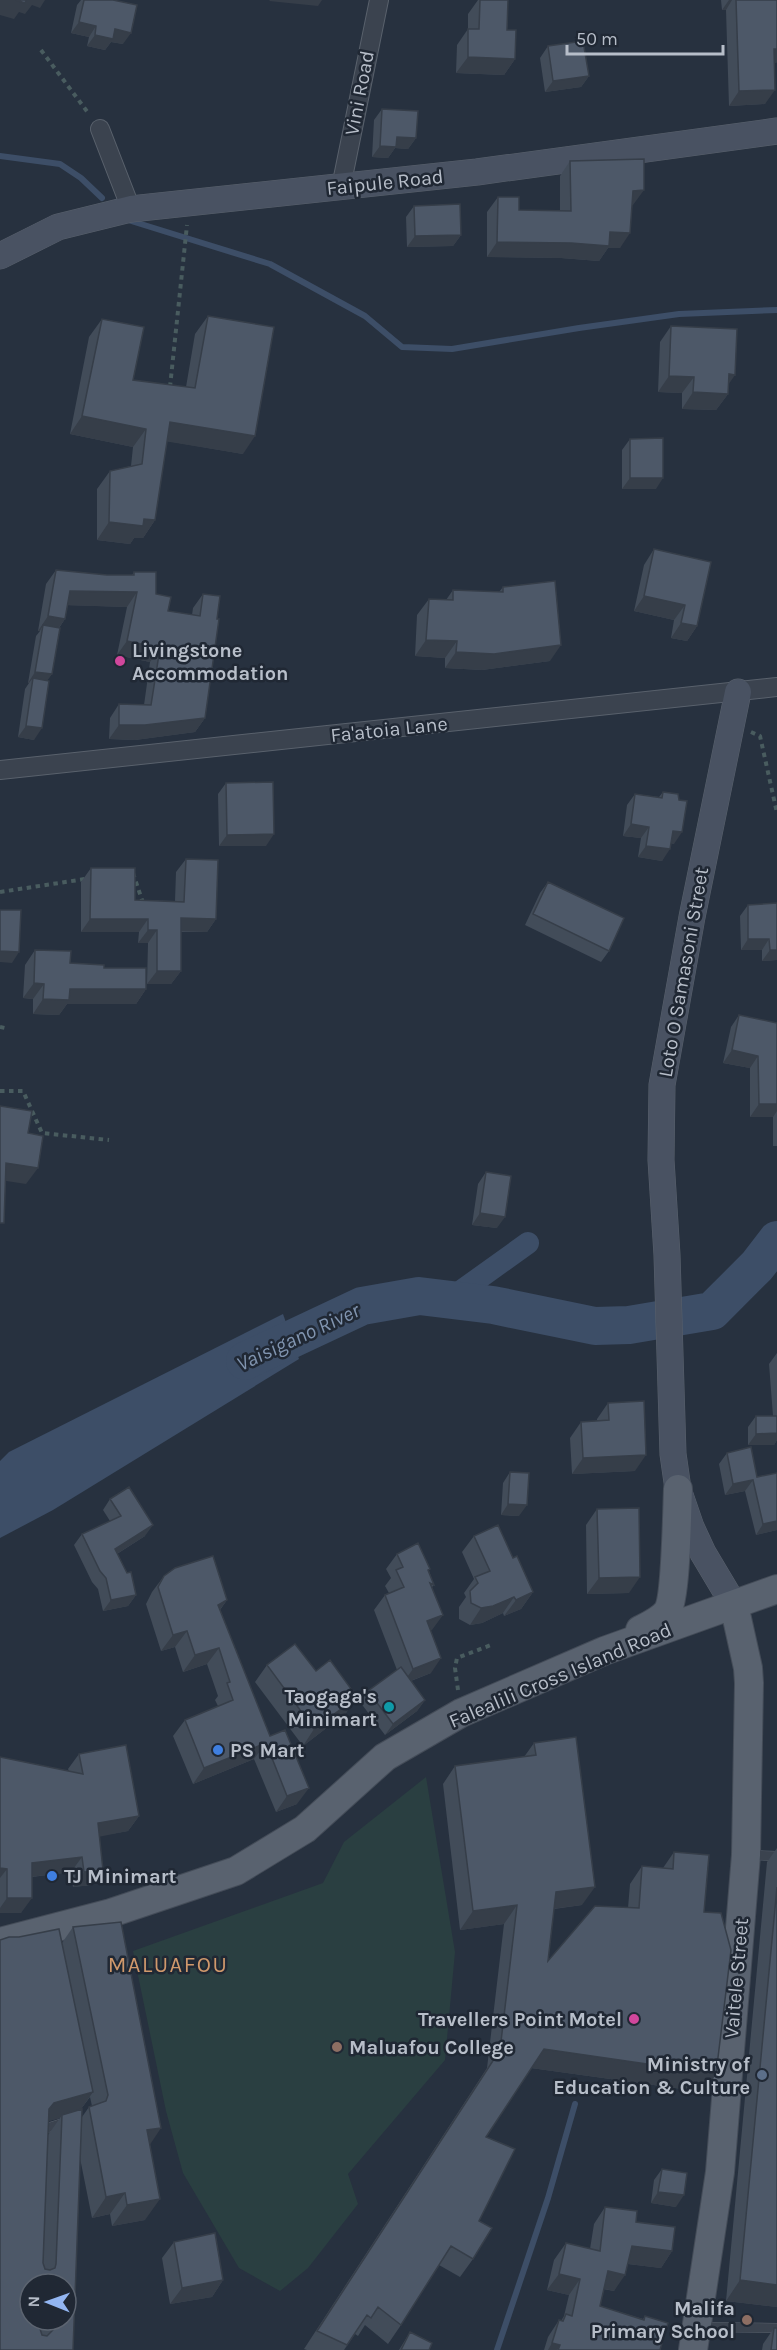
<svg xmlns="http://www.w3.org/2000/svg" width="777" height="2350" font-family="Karla,sans-serif">
  <style>
    .green { fill: #2a3f41 }
    .water { fill: #3d4e67 }
    .lines { fill: none; stroke-linecap: round; stroke-linejoin: round }
    .stream { stroke: #3d4e67; stroke-width: 6 }
    .canal { stroke: #3d4e67; stroke-width: 22 }
    .river { stroke: #3d4e67; stroke-width: 38 }
    .lane-casing { stroke: #59616c; stroke-width: 10 }
    .street-casing { stroke: #59616c; stroke-width: 20 }
    .secondary-casing { stroke: #59616c; stroke-width: 27 }
    .primary-casing { stroke: #444c58; stroke-width: 30 }
    .path { stroke: #495c5f; stroke-width: 4; stroke-dasharray: 4.5 4.5; stroke-linecap: butt }
    .lane { stroke: #3b434f; stroke-width: 9 }
    .street { stroke: #3b434f; stroke-width: 18 }
    .secondary { stroke: #495262; stroke-width: 26 }
    .primary { stroke: #59626f; stroke-width: 28 }
    .wall { fill: #424c59; fill-rule: evenodd }
    .shaded-wall { fill: #363e49 }
    .building { fill: #4d5868; stroke: #363e49; stroke-width: 1.5; fill-rule: evenodd }
    .hotel-dot { fill: #d1479c; stroke: #202834; stroke-width: 2 }
    .culture-dot { fill: #0f9aa8; stroke: #202834; stroke-width: 2 }
    .shop-dot { fill: #3f7fe0; stroke: #202834; stroke-width: 2 }
    .education-dot { fill: #8d6e63; stroke: #202834; stroke-width: 2 }
    .service-dot { fill: #5c6f8a; stroke: #202834; stroke-width: 2 }
    .labels { text-anchor: middle; stroke-width: 5; stroke-linejoin: round; paint-order: stroke }
    .street-label { font-size: 20px; fill: #b7bec9; stroke: #202834 }
    .poi-label { font-size: 20px; font-weight: bold; fill: #b7bec9; stroke: #202834; text-anchor: start }
    .water-label { font-size: 21px; font-style: italic; fill: #8094af; stroke: #202834 }
    .quarter-label { font-size: 22px; letter-spacing: 1.5px; fill: #d0996c; stroke: #202834 }
  </style>
  <rect width="100%" height="100%" fill="#27313f"/>
  <!-- green -->
  <path class="green" d="M426 1777 455 1952 445 2060 348 2174 358 2204 308 2268 280 2291 239 2268 183 2173 166 2111 133 1951 323 1883 344 1842Z"/>
  <!-- water -->
  <path class="water" d="M283 1314 299 1359 53 1510 0 1538V1461L9 1452Z"/>
  <g class="lines">
    <!-- stream -->
    <path class="stream" d="M0 156 60 164 81 178 102 198
      M128 220 270 264 365 316 402 347 452 349 579 328 679 314 777 310
      M497 2350 548 2198 575 2104"/>
    <!-- canal -->
    <path class="canal" d="M450 1299 528 1243"/>
    <!-- river -->
    <path class="river" d="M245 1361 362 1306 419 1296 493 1305 595 1326 629 1325 712 1311 757 1266 777 1240"/>
    <defs>
      <path id="lane" d="M749 1855 777 1856
        M41 2135V2130L66 2122
        M698 2327 777 2328"/>
      <path id="street" d="M100 129 131 209
        M341 187 379 0
        M0 770 777 687"/>
      <path id="secondary" d="M0 256 58 227 131 209 477 172 777 131
        M734 1605 703 1553 691 1527 678 1489 673 1454 667 1255 661 1160 662 1085 692 917 738 692"/>
      <path id="primary" d="M640 1630C648 1626 661 1620 667 1612 676 1599 677 1511 678 1489
        M0 1942 111 1913 236 1871 305 1829 385 1757 461 1713 604 1651 777 1589
        M693 2350 720 2172 746 1855 749 1683 748 1668 734 1605"/>
    </defs>
    <!-- lane casing -->
    <use href="#lane" class="lane-casing"/>
    <!-- street casing -->
    <use href="#street" class="street-casing"/>
    <!-- secondary casing -->
    <use href="#secondary" class="secondary-casing"/>
    <!-- primary casing -->
    <use href="#primary" class="primary-casing"/>
    <!-- path -->
    <path class="path" d="M41 50 89 114
      M170 387 187 225
      M751 732 760 736 777 813
      M133 873 143 903
      M0 892 85 879
      M0 1027 5 1028
      M0 1091H23L42 1133 109 1140
      M458 1690 455 1668 457 1658 491 1645"/>
    <!-- lane -->
    <use href="#lane" class="lane"/>
    <!-- street -->
    <use href="#street" class="street"/>
    <!-- secondary -->
    <use href="#secondary" class="secondary"/>
    <!-- primary -->
    <use href="#primary" class="primary"/>
  </g>
  <!-- wall -->
  <path class="wall" d="M81 0H113L123 44 111 42 105 50 87 46 89 37 71 33 77 5Z
    M478 0H508L507 30 515 59 504 75 456 73 457 45 468 29V14Z
    M721 0H777V62L775 63 765 104 729 106 726 10H722Z
    M548 46 589 76 581 87 545 92 540 58Z
    M382 109 416 138 408 149 395 148 388 158 372 157 374 120Z
    M570 161 633 205H632L620 248H608L599 261 561 258 487 257V212L498 197 519 210 560 211V176Z
    M414 206 461 235 453 246 407 247 406 217Z
    M208 316 243 454 167 441 155 520 143 538H134L130 544 97 540V489L110 471 131 466 133 447 70 434 89 337 102 319 133 380 186 387 195 334Z
    M671 326 728 385V394L716 410 682 409V393L658 392 660 342Z
    M630 439 656 489H622V450Z
    M654 549 697 626 687 641 671 638 674 620 634 611 644 565Z
    M56 570 107 575H132L134 572 156 594 168 611 192 615 193 608 203 594 217 619 205 718 195 732 135 740 109 739 110 718 119 704 144 705 150 662 117 655 127 607 67 605 65 619 59 628 52 674 47 680 34 740 18 737 25 689 29 683H28L36 636 40 631H38L46 584Z
    M503 587 550 661 482 670 445 668V658L415 656 417 615 429 599 446 600 453 590 499 592Z
    M226 783 266 846H219L218 794Z
    M663 792 674 844 671 843 662 861 638 857 641 838 623 836 627 805 635 794 659 797Z
    M186 859 216 919 207 932H181V971L171 984H147L148 943H138L139 932H81V882L91 868 135 900 175 901 176 872Z
    M548 882 609 951 601 962 525 925 540 893Z
    M777 903V960L762 961V950H741L740 916 748 905Z
    M35 950 70 963 104 968 146 989 136 1004H67L59 1015 33 1014V999L23 998 25 965Z
    M739 1015 777 1023V1146H773V1117H750V1068L723 1063 731 1027Z
    M486 1172 497 1228 472 1225 478 1184Z
    M777 1353V1440L774 1445H748V1427L756 1416H773L769 1364Z
    M608 1403 635 1471 572 1474 570 1438 581 1422 597 1421V1419Z
    M727 1453 757 1477 777 1473V1530L756 1535 745 1491 725 1495 719 1464Z
    M510 1472 519 1516 501 1515 503 1483Z
    M110 1499 145 1536 117 1554 136 1595 128 1606 103 1611 98 1589 92 1582 74 1545 82 1534 110 1521 103 1510Z
    M597 1509 629 1593 587 1594 586 1525Z
    M474 1536 513 1558 533 1592 521 1609 504 1616 503 1613 482 1623 470 1625 459 1619V1607L466 1597 464 1593 474 1579 462 1552Z
    M397 1554 429 1571 434 1585 432 1587V1630H431V1673L411 1681 425 1700 417 1711 385 1735 360 1702 368 1691 397 1670 374 1610 385 1595 389 1593 385 1586 391 1578 386 1569Z
    M164 1576 227 1600 220 1610 297 1804 276 1812 254 1759 193 1784 173 1736 185 1720 218 1706 215 1700 218 1696 207 1664 183 1672 175 1647 161 1651 146 1604 152 1592Z
    M267 1665 316 1671 357 1697 346 1713 303 1746 255 1682Z
    M534 1743 582 1905 554 1909 548 1961 628 1908 630 1884 642 1866 663 1868 674 1852 704 1912V2092L531 2068 486 2137 479 2221 473 2259 460 2277 439 2265 401 2325 388 2344 365 2325 358 2336 355 2334 344 2350H307L304 2349 487 2068 504 1924 460 1930 443 1784 455 1766 524 1757Z
    M79 1754 139 1816 128 1831 99 1836 92 1885 73 1887 71 1872 32 1877 21 1913H0V1757L69 1771 68 1769Z
    M777 1848V2307L726 2301 767 1862Z
    M73 1927 150 2145 145 2220 112 2226 110 2214 92 2218 80 2158 73 2350H0L62 1943ZM90 2097 92 2106 89 2107 82 2117 81 2109ZM60 2118 48 2135V2121ZM30 2284H66V2320H30Z
    M662 2169 676 2207 651 2203 654 2180Z
    M605 2207 636 2222 672 2251 661 2268 628 2264 614 2291 603 2289 600 2306 643 2319 645 2316 660 2350H544L548 2337 559 2320 561 2321 564 2316 569 2295 547 2290 554 2260 566 2243 590 2249 594 2224Z
    M174 2242 223 2280 212 2297 170 2304 162 2258Z
    M774 2328 777 2350H762L763 2344Z
    M410 2332 429 2350H399Z"/>
  <!-- shaded-wall -->
  <path class="shaded-wall" d="M0 0H45L40 8 32 5 25 14 19 12 14 19 0 15Z
    M270 0H322L318 6 269 1Z
    M729 0H732L726 10H722Z
    M79 22 96 26 89 37 71 33Z
    M115 29 131 33 123 44 111 42 105 50 87 46 95 35Z
    M774 49H777V62L776 63H764Z
    M468 57 515 59 504 75 456 73Z
    M589 76 581 87 545 92 553 81Z
    M775 90 765 104 729 106 739 91Z
    M397 137 416 138 408 149 395 148 388 158 372 157 380 146Z
    M644 190 633 205 622 206 633 191Z
    M610 232 630 233 620 248H608L599 261 561 258 487 257 497 242Z
    M461 235 453 246 407 247 415 236Z
    M729 374 735 375 724 391Z
    M669 376 694 377 682 393 658 392Z
    M693 392 728 394 716 410 682 409Z
    M82 416 146 429 133 447 70 434Z
    M170 422 255 436 243 454 158 440Z
    M630 478H663L656 489H622Z
    M144 519 155 520 143 538H134L130 544 97 540 109 522Z
    M70 591 137 592 127 607 60 605Z
    M644 596 685 605 674 620 634 611Z
    M48 616 65 619 55 633 43 625 40 631H38Z
    M681 623 697 626 687 641 671 638Z
    M426 640 457 641 445 658 415 656Z
    M127 641 160 648 150 662 117 655Z
    M561 645 550 661 482 670 445 668 456 652Z
    M35 672 52 674 44 685 33 678 29 683H28Z
    M205 718 195 732 135 740 109 739 119 725Z
    M26 726 42 728 34 740 18 737Z
    M631 824 649 827 641 838 623 836Z
    M673 831 682 832 674 844 665 842Z
    M274 834 266 846H219L227 835Z
    M646 846 670 849 662 861 638 857Z
    M181 918 216 919 207 932 172 931Z
    M90 919H148L139 932H81Z
    M148 930H157L148 943H138Z
    M748 939H769L762 950H741Z
    M770 950H777V960L762 961Z
    M0 951 19 952 12 963 0 962Z
    M157 971H181L171 984H147Z
    M34 983 44 984 33 999 23 998Z
    M70 989H146L136 1004H67L59 1015 33 1014 43 999Z
    M732 1050 758 1056 750 1068 723 1063Z
    M759 1104H777V1111L773 1117H750Z
    M6 1163 38 1168 26 1184 0 1180Z
    M480 1213 505 1217 497 1228 472 1225Z
    M777 1433V1440L774 1445H748L756 1434Z
    M646 1455 635 1471 572 1474 583 1458Z
    M753 1480 745 1491 725 1495 733 1484Z
    M508 1504 527 1505 519 1516 501 1515Z
    M777 1521V1530L756 1535 763 1524Z
    M153 1525 145 1536 107 1560 115 1549Z
    M640 1577 629 1593 587 1594 599 1578Z
    M533 1592 521 1609 504 1616 516 1600Z
    M136 1595 128 1606 103 1611 111 1600Z
    M514 1597 503 1613 482 1623 470 1625 481 1608Z
    M227 1600 215 1616 218 1605Z
    M443 1615 432 1630 417 1636 427 1621Z
    M187 1631 175 1647 161 1651 173 1635Z
    M219 1648 207 1664 183 1672 195 1655Z
    M441 1658 431 1673 402 1684 413 1669Z
    M357 1697 346 1713 303 1746 314 1729Z
    M425 1700 417 1711 385 1735 393 1724Z
    M266 1743 254 1759 193 1784 204 1768Z
    M309 1788 297 1804 276 1812 287 1796Z
    M139 1816 128 1831 88 1839 98 1823Z
    M82 1857 71 1872 21 1878 32 1863Z
    M0 1868 7 1869 0 1878Z
    M103 1870 92 1885 73 1887 84 1872Z
    M595 1887 582 1905 543 1910 556 1892Z
    M7 1898H32L21 1913H0V1908Z
    M517 1905 504 1924 460 1930 473 1911Z
    M544 2049 716 2074 704 2092 531 2068Z
    M93 2092 79 2112 62 2115 60 2118 39 2124 54 2103Z
    M161 2128 147 2149V2130Z
    M658 2192 684 2195 676 2207 651 2203Z
    M125 2193 110 2214 92 2218 106 2197Z
    M160 2199 145 2220 112 2226 127 2205Z
    M632 2246 672 2251 661 2268 620 2263Z
    M608 2271 625 2275 614 2291 596 2287Z
    M559 2274 580 2279 569 2295 547 2290Z
    M223 2280 212 2297 170 2304 182 2288Z
    M740 2280 777 2285V2307L726 2301Z
    M552 2343 560 2345 557 2350H548Z"/>
  <!-- building -->
  <path class="building" d="M16 0H26L25 3Z
    M84 0H113L137 5 131 33 115 29 113 39 95 35 96 26 79 22Z
    M480 0H508L507 30H516L515 59 468 57V29H479Z
    M736 0H777V49H774L775 90 739 91Z
    M583 41 589 76 553 81 548 46Z
    M382 109 418 111 416 138 397 137 396 147 380 146Z
    M644 159V190L633 191 630 233 610 232 609 246 571 243 497 242 498 197H519V210L571 211 570 161Z
    M460 204 461 235 415 236 414 206Z
    M208 316 274 327 255 436 170 422 155 520 144 519 143 526 109 522 110 471 142 464 146 429 82 416 102 319 144 327 133 380 195 388Z
    M671 326 737 329 735 375 729 374 728 394 693 392 694 377 669 376Z
    M663 438V478H630V439Z
    M654 549 711 562 697 626 681 623 685 605 644 596Z
    M56 570 107 575H134V572H156V594L171 597 168 611 200 616 203 594 220 596 217 619H219L205 718 145 725H119V704L151 705 160 648 127 641 137 592 70 591 65 619 48 616Z
    M555 581 561 645 494 654 456 652 457 641 426 640 429 599 453 600V590L503 592V587Z
    M43 625 60 628 52 674 35 672Z
    M33 678 49 681 42 728 26 726Z
    M273 782 274 834 227 835 226 783Z
    M663 792 678 794 679 800 687 801 682 832 673 831 670 849 646 846 649 827 631 824 635 794 662 798Z
    M186 859 218 860 216 919 181 918V971H157V930H148V919H90L91 868H135V900L184 902Z
    M548 882 624 918 609 951 533 914Z
    M777 903V950H770L769 939H748V905Z
    M0 910H21L19 952 0 951Z
    M35 950 71 951 70 963 104 965V968H146V989H70L69 1000 43 999 44 984 34 983Z
    M739 1015 777 1023V1104H759L758 1056 732 1050Z
    M0 1106 32 1111 28 1133 43 1136 38 1168 6 1163 4 1223H0Z
    M486 1172 511 1176 505 1217 480 1213Z
    M644 1401 646 1455 583 1458 581 1422 609 1420 608 1403Z
    M756 1416H777V1433L756 1434Z
    M751 1447 757 1477 777 1473V1521L763 1524 753 1480 733 1484 727 1453Z
    M510 1472 529 1473 527 1505 508 1504Z
    M129 1487 153 1525 115 1549 127 1573 131 1572 136 1595 111 1600 106 1578 100 1571 82 1534 121 1516 110 1499Z
    M639 1508 640 1577 599 1578 597 1509Z
    M498 1525 513 1558 517 1556 533 1592 516 1600 514 1597 493 1606 481 1608 471 1603 470 1591 478 1583 475 1577 490 1571 474 1536Z
    M418 1543 430 1569 428 1570 434 1585 430 1583 443 1615 427 1621 441 1658 413 1669 385 1595 404 1587 396 1570 403 1567 397 1554Z
    M213 1556 227 1600 218 1605 270 1736 285 1730 309 1788 287 1796 266 1743 204 1768 185 1720 233 1700 227 1683 230 1682 219 1648 195 1655 187 1631 173 1635 158 1587 164 1576 175 1568Z
    M295 1644 316 1671 330 1660 357 1697 314 1729 267 1665Z
    M401 1667 425 1700 393 1724 368 1691Z
    M576 1737 595 1887 556 1892 548 1961 595 1906 639 1908 642 1866 673 1869 674 1852 709 1855 704 1912 721 1913 731 1950 716 2074 544 2049 486 2137 515 2149 479 2221 492 2228 473 2259 451 2246 401 2325 378 2307 371 2318 367 2315 347 2345 317 2331 500 2050 517 1905 473 1911 455 1766 536 1755 534 1743Z
    M126 1745 139 1816 98 1823 103 1870 84 1872 82 1857 32 1863V1898H7V1869L0 1868V1757L83 1774 79 1754Z
    M777 1887V2285L740 2280Z
    M121 1922 161 2128 147 2130 160 2199 127 2205 125 2193 106 2197 89 2107 106 2101 108 2095 73 1927Z
    M59 1929 93 2092 54 2103 49 2109 43 2263 45 2269 50 2270 55 2268 56 2264 62 2115 82 2109 73 2350H0V1940L9 1937H19ZM30 2284H66V2320H53V2330L47 2336 42 2335 40 2329V2320H30Z
    M662 2169 687 2173 684 2195 658 2192Z
    M605 2207 637 2211 636 2222 675 2227 672 2251 632 2246 625 2275 608 2271 600 2306 644 2320 645 2316 668 2323 660 2350H558L560 2345 552 2343 559 2320 563 2321 566 2314 572 2316 580 2279 559 2274 566 2243 600 2251Z
    M215 2233 223 2280 182 2288 174 2242Z
    M774 2328H777V2350H771Z
    M410 2332 432 2343 429 2350H401Z"/>
  <!-- markers -->
  <g class="hotel-dot">
    <circle cx="120" cy="661" r="6"/>
    <circle cx="634" cy="2019" r="6"/>
  </g>
  <circle class="culture-dot" cx="389" cy="1707" r="6"/>
  <g class="shop-dot">
    <circle cx="218" cy="1750" r="6"/>
    <circle cx="52" cy="1876" r="6"/>
  </g>
  <g class="education-dot">
    <circle cx="337" cy="2047" r="6"/>
    <circle cx="747" cy="2320" r="6"/>
  </g>
  <circle class="service-dot" cx="762" cy="2075" r="6"/>
  <g class="labels">
    <!-- street labels -->
    <g class="street-label">
      <text transform="translate(359 93) rotate(-79)" y="7">Vini Road</text>
      <text transform="translate(385 182) rotate(-6)" y="7">Faipule Road</text>
      <text transform="translate(389 729) rotate(-6)" y="7">Fa'atoia Lane</text>
      <text transform="translate(683 972) rotate(-80)" y="7">Loto O Samasoni Street</text>
      <text transform="translate(560 1675) rotate(-23)" y="7">Falealili Cross Island Road</text>
      <text transform="translate(736 1978) rotate(-85)" y="7">Vaitele Street</text>
    </g>
    <!-- poi labels -->
    <g class="poi-label">
      <text x="132" y="657">Livingstone<tspan x="132" dy="23">Accommodation</tspan></text>
      <text x="377" y="1703" text-anchor="end">Taogaga's<tspan x="377" dy="23">Minimart</tspan></text>
      <text x="230" y="1757">PS Mart</text>
      <text x="64" y="1883">TJ Minimart</text>
      <text x="622" y="2026" text-anchor="end">Travellers Point Motel</text>
      <text x="349" y="2054">Maluafou College</text>
      <text x="750" y="2071" text-anchor="end">Ministry of<tspan x="750" dy="23">Education &amp; Culture</tspan></text>
      <text x="735" y="2315" text-anchor="end">Malifa<tspan x="735" dy="23">Primary School</tspan></text>
    </g>
    <!-- water labels -->
    <g class="water-label">
      <text transform="translate(298 1337) rotate(-25)" y="7">Vaisigano River</text>
    </g>
    <!-- quarter labels -->
    <g class="quarter-label">
      <text x="168" y="1972">MALUAFOU</text>
    </g>
  </g>
  <!-- north arrow -->
  <g transform="translate(48 2302) rotate(271)"><circle r="28" fill="#202834" stroke="#5c6470" stroke-width="1.5"/>
  <path d="M0-4.5L10 22L0 15L-10 22Z" fill="#93b6f2"/>
  <text y="-9" font-size="16" font-weight="bold" text-anchor="middle" fill="#b7bec9">N</text>
  </g>
  <!-- scale -->
  <path d="M567 45v9h156v-9" fill="none" stroke="#b7bec9" stroke-width="3"/>
  <text x="576" y="45" font-size="18" fill="#b7bec9" stroke="#202834" stroke-width="4.5" paint-order="stroke">50 m</text>
</svg>
